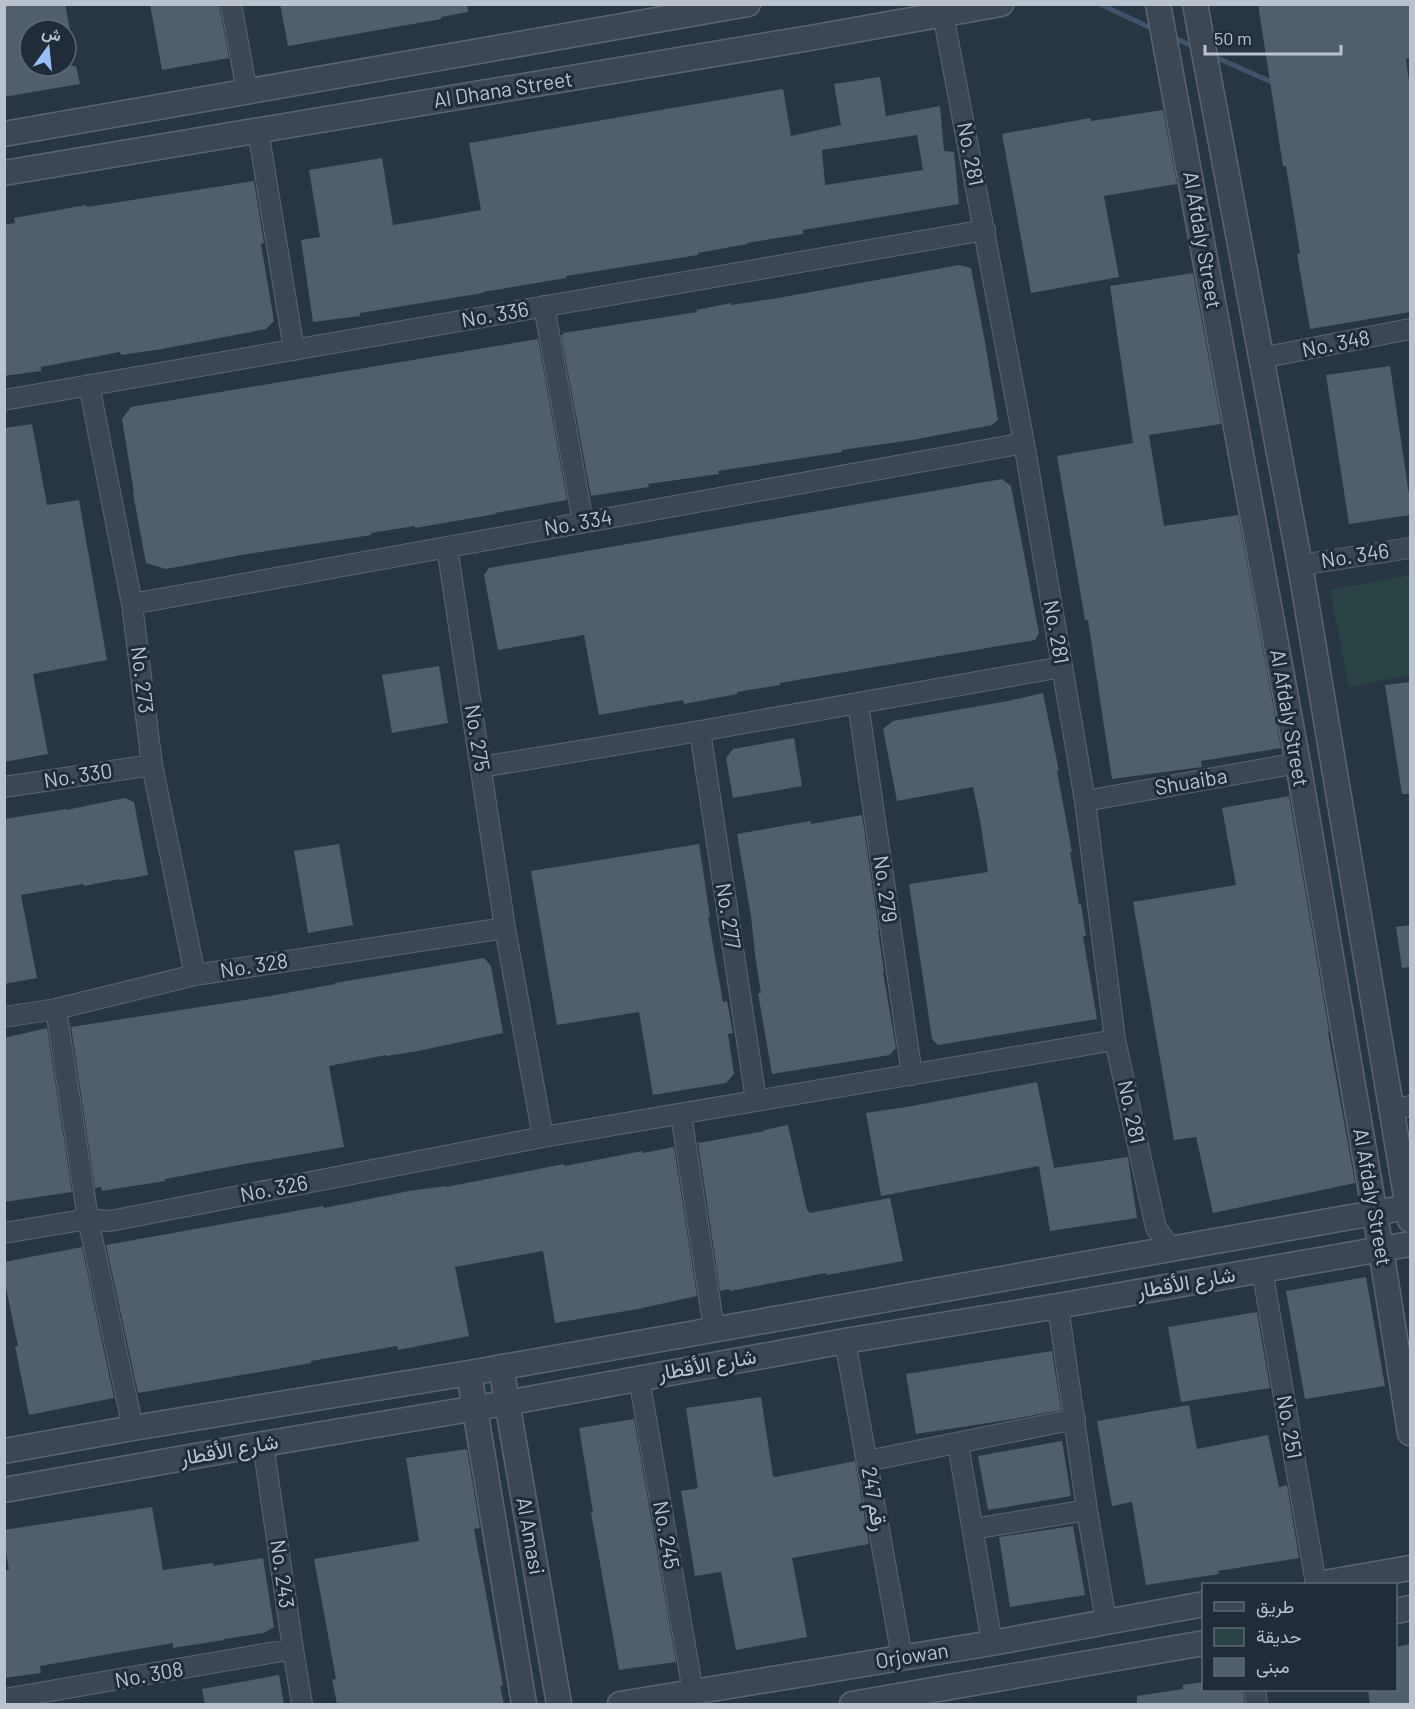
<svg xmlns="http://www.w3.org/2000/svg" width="1415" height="1709" font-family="Barlow,Vazirmatn,sans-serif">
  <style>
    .green { fill: #2a4344 }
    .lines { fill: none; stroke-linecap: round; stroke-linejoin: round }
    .stream { stroke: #3f546c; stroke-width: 5 }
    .building { fill: #515e6e; fill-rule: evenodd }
    .minor-casing { stroke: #5b6570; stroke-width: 22 }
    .tertiary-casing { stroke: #5b6570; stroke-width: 27 }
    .minor { stroke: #3d4753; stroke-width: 20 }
    .tertiary { stroke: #3d4753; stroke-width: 24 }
    .labels { text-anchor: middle; stroke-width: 6; stroke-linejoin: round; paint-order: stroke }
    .street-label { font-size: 21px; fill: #bac2cd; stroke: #212c39 }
  </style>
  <rect width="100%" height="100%" fill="#283543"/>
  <!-- green -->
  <path class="green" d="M1410 575V675L1349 687 1330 590Z"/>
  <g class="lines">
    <!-- stream -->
    <path class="stream" d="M1100 4 1155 30
      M1172 37 1197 48
      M1213 56 1276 84"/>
  </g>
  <!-- building -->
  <path class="building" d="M4 4H65L70 30H30V66H76L80 84 4 97Z
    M150 4H219L229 58 162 70Z
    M280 4H467L468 12 441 17V19L288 46Z
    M1258 4H1410V58L1406 59 1410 89V312L1310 329 1297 254 1300 253 1286 166H1283Z
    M880 77 886 116 940 106 944 151 954 152 959 204 803 230V234L747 243V244L698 253V255L566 276V278L483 292V293L360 313V316L313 322 301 240 320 237 309 170 382 158 393 225 430 219 481 210 469 143 783 89 791 136 841 125 834 84ZM917 135 923 170 825 185 822 150Z
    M1163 110 1177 184 1104 196 1119 277 1031 293 1002 134 1090 118 1091 121Z
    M254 181 264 243 261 244 274 321 266 329 162 349 121 355 120 352 41 367V371L4 376V225L15 223 14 218 86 205 87 207Z
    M959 265 971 268 985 342 998 420 992 425 912 440 842 450V452L718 471 719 474 648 484 649 487 591 496 561 335H563V333L697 312 696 310 731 303V305L778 298Z
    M1193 273 1221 424 1149 435 1164 526 1238 515 1281 748 1201 761 1202 767 1112 779 1094 660 1088 620H1085L1057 456 1133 443 1110 286Z
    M538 339 567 500 495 513 496 514 415 528V526L371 533V535L247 554 166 569 146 563 133 493H134L122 419 131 407Z
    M1390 366 1410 501V515L1349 524 1326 375Z
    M32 424 47 505 79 500 107 660 33 674 48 754 4 762V428Z
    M1002 479 1011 486 1039 633 1035 640 780 683V685L737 692V694L684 704 683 700 599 715 584 635 498 650 484 575 489 568Z
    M439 666 448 723 392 733 382 675Z
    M1410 682V794H1402L1385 685Z
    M1043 693 1059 771H1057L1072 852H1070L1079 905 1081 904 1086 936H1083L1097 1019 938 1045 932 1039 909 884 988 872 980 820 973 787 897 801 883 729 893 721 1008 701Z
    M794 738 802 786 733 798 726 758 733 749Z
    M1289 796 1329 1031 1328 1032 1355 1183 1213 1213 1196 1137 1174 1140 1133 902 1236 885 1222 808Z
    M125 798 134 802 148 875 120 880V879L84 886 83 884 21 895 37 978 4 984V819L66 809V810Z
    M862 815 879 931H878L884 971 883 972 896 1048 890 1055 772 1074 758 993H761L755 955 751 916 737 834 811 821V824Z
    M339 844 353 925 308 933 294 851Z
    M699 844 710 917H708L723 1002 727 1001 733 1033 728 1034 734 1074 726 1083 653 1095 639 1012 557 1025 531 871Z
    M1410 925V967L1402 968 1396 927Z
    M484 958 491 966 503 1033 418 1051 387 1056 386 1055 329 1066 344 1147 239 1165 165 1179V1181L102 1191 101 1187 95 1188 71 1027 270 996 335 984V983Z
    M47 1028 72 1192 4 1202V1038Z
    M1037 1082 1054 1168 1128 1157 1137 1218 1050 1231 1039 1166 881 1196 866 1113 912 1106Z
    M788 1125 807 1210H808L809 1213 890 1198 903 1261 827 1275 826 1273 730 1291 729 1289 720 1291 698 1143 765 1131 764 1130Z
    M674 1147 697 1296 638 1309 555 1323 543 1251 455 1267 469 1336 398 1350 397 1346 311 1361V1363L138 1393 106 1245 323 1206 324 1208 409 1191 445 1186 446 1187 564 1164 565 1166 642 1151 643 1153Z
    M82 1247 114 1398 29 1415 15 1346H18L4 1278V1262Z
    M1366 1277 1385 1386 1305 1399 1286 1291Z
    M1257 1312 1270 1388 1181 1402 1168 1327Z
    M1052 1351 1061 1410 1014 1419 916 1434 906 1374Z
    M761 1397 773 1476 775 1477 855 1461 869 1544 792 1558 807 1637 736 1650 721 1572 695 1576 681 1491 698 1488 686 1408Z
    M1189 1405 1197 1449 1268 1435 1279 1487 1287 1485 1299 1558 1218 1571 1219 1574 1146 1585 1132 1502 1112 1506 1097 1421Z
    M634 1419 676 1662 619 1670 591 1513 593 1512 579 1428Z
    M1062 1441 1071 1496 988 1510 978 1456Z
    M467 1449 480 1528 474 1529 503 1685 500 1686 504 1704H337L332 1680 336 1679 314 1559 419 1541 406 1458Z
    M152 1507 163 1570 213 1563V1566L263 1558 274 1627 264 1633 224 1639V1640L173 1648V1643L40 1666 41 1673 4 1678V1570H9L4 1541V1530Z
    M1073 1526 1085 1595 1010 1607 999 1537Z
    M1410 1644V1704H1370L1368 1689H1395V1647Z
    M279 1675 284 1704H205L202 1689Z
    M1203 1682V1689H1243L1245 1704H1137V1696L1183 1689V1685Z"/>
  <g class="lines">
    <defs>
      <path id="minor" d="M231 4 247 92
        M943 14 1024 443 1085 801 1115 1040 1156 1228 1171 1248
        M258 130 294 350
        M544 306 583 522
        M1261 358 1410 329
        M89 385 132 604 152 765 195 975
        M4 400 985 230
        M447 547 505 928 543 1137
        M1300 565 1410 548
        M132 604 1024 443
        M858 703 912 1075
        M700 731 756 1100
        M481 767 700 731 1062 667
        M4 787 152 765
        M1085 801 1298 763
        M56 1009 88 1219 133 1428
        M4 1017 56 1009 195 975 505 928
        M1393 1110 1410 1106
        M681 1114 714 1329
        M4 1233 88 1219 110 1221 543 1137 1115 1040
        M1262 1269 1316 1584
        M1058 1306 1087 1510 1106 1621
        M845 1341 902 1657
        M639 1378 693 1692
        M263 1444 293 1649 302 1704
        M958 1444 992 1643
        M867 1461 1075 1419
        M973 1529 1087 1510
        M1255 1690 1257 1704
        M4 1699 293 1649"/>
      <path id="tertiary" d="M1158 4 1298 763 1381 1250 1410 1433
        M1195 4 1300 565 1410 1220
        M4 134 748 4
        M4 173 810 38 1001 4
        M501 1367 559 1704
        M469 1373 524 1704
        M4 1451 133 1428 469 1373 1408 1207
        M4 1490 263 1444 506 1403 845 1341 1058 1306 1410 1244
        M1318 1584 1410 1568
        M1396 1611 1410 1608
        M620 1704 992 1643 1204 1604
        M852 1704 1204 1643"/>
    </defs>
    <!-- minor casing -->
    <use href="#minor" class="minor-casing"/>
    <!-- tertiary casing -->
    <use href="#tertiary" class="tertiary-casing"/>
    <!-- minor -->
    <use href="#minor" class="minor"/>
    <!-- tertiary -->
    <use href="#tertiary" class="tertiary"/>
  </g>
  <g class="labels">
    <!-- street labels -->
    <g class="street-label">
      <text transform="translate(503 90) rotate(-9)" y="7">Al Dhana Street</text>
      <text transform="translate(970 154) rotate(79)" y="7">No. 281</text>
      <text transform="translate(1202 240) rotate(80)" y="7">Al Afdaly Street</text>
      <text transform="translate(495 315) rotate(-10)" y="7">No. 336</text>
      <text transform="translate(1336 344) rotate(-11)" y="7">No. 348</text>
      <text transform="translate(578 523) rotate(-10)" y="7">No. 334</text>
      <text transform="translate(1355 556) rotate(-9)" y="7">No. 346</text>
      <text transform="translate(1056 632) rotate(80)" y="7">No. 281</text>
      <text transform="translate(142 680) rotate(83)" y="7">No. 273</text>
      <text transform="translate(1289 718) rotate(80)" y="7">Al Afdaly Street</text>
      <text transform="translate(477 738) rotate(81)" y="7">No. 275</text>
      <text transform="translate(78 776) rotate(-9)" y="7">No. 330</text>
      <text transform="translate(1191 782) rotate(-10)" y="7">Shuaiba</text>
      <text transform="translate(885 889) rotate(82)" y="7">No. 279</text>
      <text transform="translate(728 916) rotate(81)" y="7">No. 277</text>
      <text transform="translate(254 966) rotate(-9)" y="7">No. 328</text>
      <text transform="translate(1131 1112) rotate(78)" y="7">No. 281</text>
      <text transform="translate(274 1189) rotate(-11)" y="7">No. 326</text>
      <text transform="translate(1372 1197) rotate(80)" y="7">Al Afdaly Street</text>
      <text transform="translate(1186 1283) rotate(-10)" y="7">شارع الأقطار</text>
      <text transform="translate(707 1365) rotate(-10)" y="7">شارع الأقطار</text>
      <text transform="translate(1289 1427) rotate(80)" y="7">No. 251</text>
      <text transform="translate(229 1450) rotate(-10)" y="7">شارع الأقطار</text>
      <text transform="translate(874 1499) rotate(80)" y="7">رقم 247</text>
      <text transform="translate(666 1535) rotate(80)" y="7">No. 245</text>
      <text transform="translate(530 1536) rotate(80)" y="7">Al Amasi</text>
      <text transform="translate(282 1574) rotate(82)" y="7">No. 243</text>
      <text transform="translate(912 1656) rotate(-9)" y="7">Orjowan</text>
      <text transform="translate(149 1675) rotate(-10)" y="7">No. 308</text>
    </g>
  </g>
  <!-- border -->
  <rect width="1415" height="1709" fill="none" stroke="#bac2cd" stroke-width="12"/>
  <!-- legend -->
  <rect x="1202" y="1583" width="195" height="108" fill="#212c39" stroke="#5e6874" stroke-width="1.5"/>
  <rect x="1214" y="1602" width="30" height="9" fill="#3d4753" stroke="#5e6874" stroke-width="1.5"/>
  <text x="1256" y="1613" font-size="18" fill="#bac2cd">طريق</text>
  <rect x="1214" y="1628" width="30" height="18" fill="#2a4344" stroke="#5e6874" stroke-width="1.5"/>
  <text x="1256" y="1643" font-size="18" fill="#bac2cd">حديقة</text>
  <rect x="1214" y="1658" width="30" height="18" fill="#515e6e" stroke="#5e6874" stroke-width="1.5"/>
  <text x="1256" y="1673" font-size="18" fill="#bac2cd">مبنى</text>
  <!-- north arrow -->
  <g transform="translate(48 48) rotate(15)"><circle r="28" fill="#212c39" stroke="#5e6874" stroke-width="1.5"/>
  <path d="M0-4.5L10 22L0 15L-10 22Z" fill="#96bff6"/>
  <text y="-9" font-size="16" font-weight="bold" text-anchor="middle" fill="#bac2cd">ش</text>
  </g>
  <!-- scale -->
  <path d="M1205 45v9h136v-9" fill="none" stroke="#bac2cd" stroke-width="3"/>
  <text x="1214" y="45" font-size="18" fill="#bac2cd" stroke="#212c39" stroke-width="4.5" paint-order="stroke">50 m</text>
</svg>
